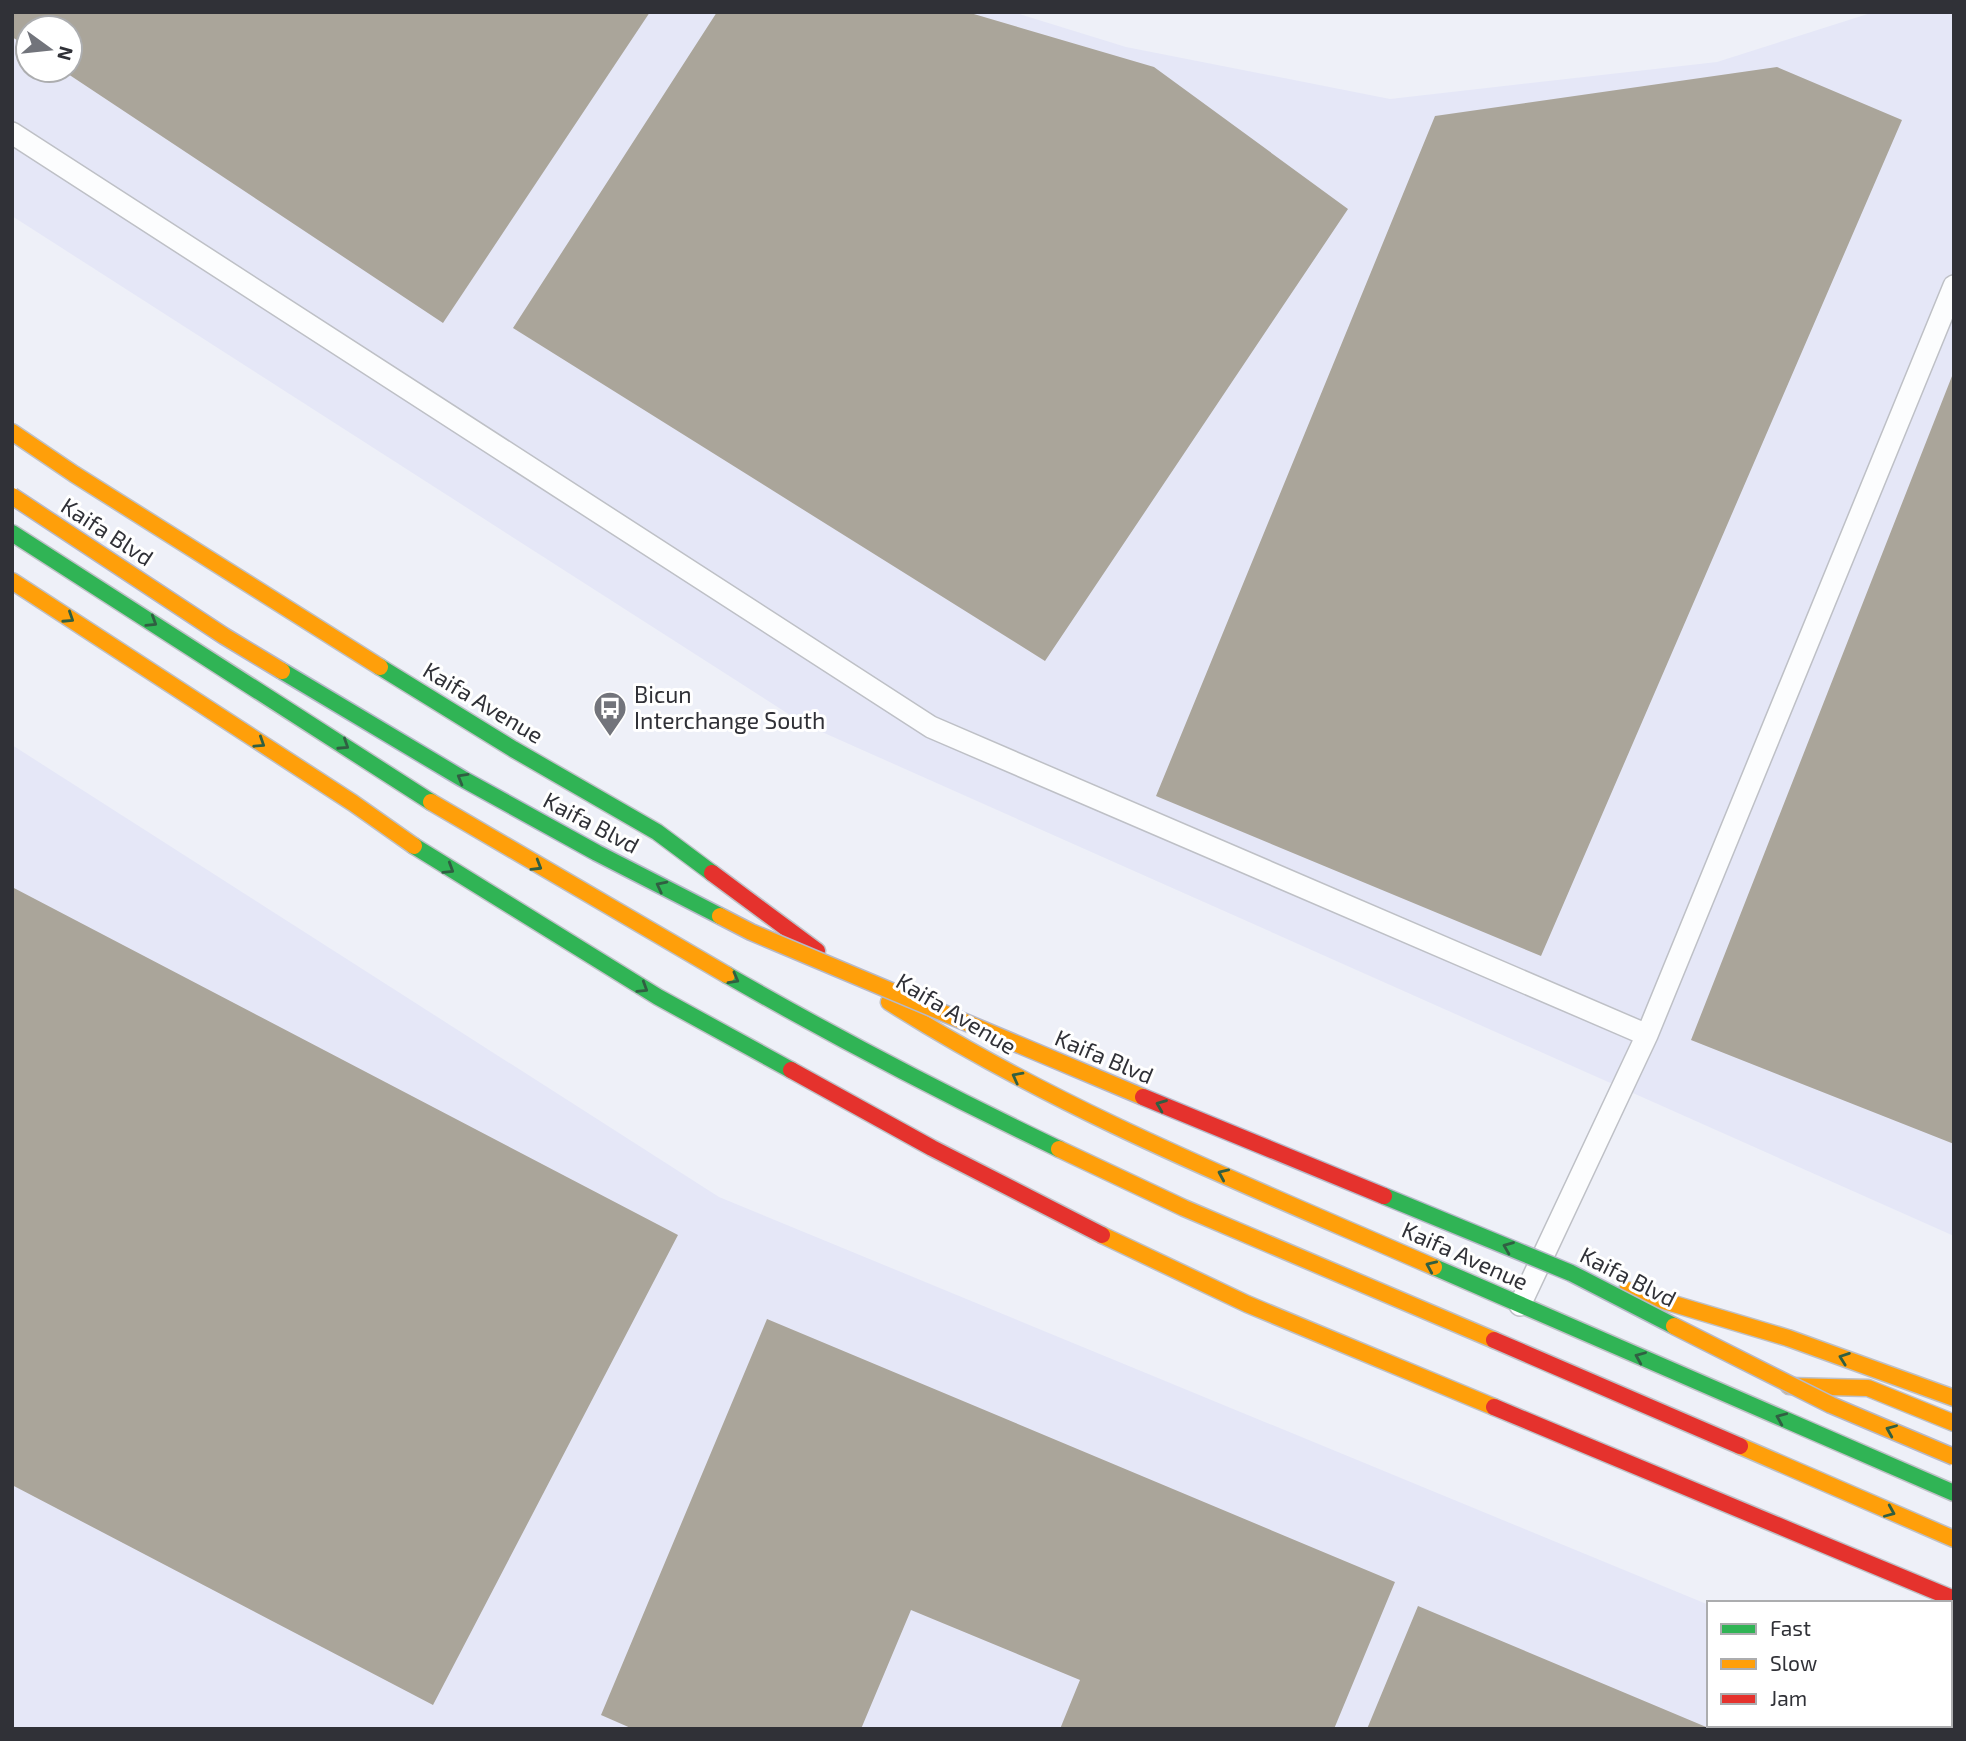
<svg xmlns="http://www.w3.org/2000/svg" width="1966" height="1741" font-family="'Exo 2',sans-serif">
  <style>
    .built { fill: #e5e7f7; fill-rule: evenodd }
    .building { fill: #aaa59a }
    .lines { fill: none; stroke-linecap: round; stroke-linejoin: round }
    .lane-casing { stroke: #bec0c6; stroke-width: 24 }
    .fast-casing { stroke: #bec0c6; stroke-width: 19 }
    .slow-casing { stroke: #bec0c6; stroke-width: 19 }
    .jam-casing { stroke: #bec0c6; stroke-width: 19 }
    .lane { stroke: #fcfdfe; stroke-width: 21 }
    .fast { stroke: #30b455; stroke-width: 16 }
    .slow { stroke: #ff9f0a; stroke-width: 16 }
    .jam { stroke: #e5322d; stroke-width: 16 }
    .fast-bridge-casing { stroke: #b7b9c8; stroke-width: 19; stroke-linecap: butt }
    .slow-bridge-casing { stroke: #b7b9c8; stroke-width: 19; stroke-linecap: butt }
    .jam-bridge-casing { stroke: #b7b9c8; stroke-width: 19; stroke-linecap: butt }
    .fast-bridge { stroke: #30b455; stroke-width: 16 }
    .slow-bridge { stroke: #ff9f0a; stroke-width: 16 }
    .jam-bridge { stroke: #e5322d; stroke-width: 16 }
    .oneway { stroke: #305f42 }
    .labels { text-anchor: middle; stroke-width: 6; stroke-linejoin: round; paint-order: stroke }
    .street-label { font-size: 23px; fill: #303137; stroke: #fff }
    .poi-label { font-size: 23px; fill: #303137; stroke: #fff; text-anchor: start }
  </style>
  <rect width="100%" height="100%" fill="#eef0f8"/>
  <!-- built -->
  <path class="built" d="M12 12H1013L1126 47 1390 99 1717 62 1874 12H1954V1236L804 724 12 216ZM28 28H70V70H28Z
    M12 745 719 1197 1709 1605V1725H1950V1705L1954 1706V1729H12Z"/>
  <!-- building -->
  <path class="building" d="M12 12H650L443 323 62 70H70V28H28V47L12 37Z
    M717 12H967L1154 67 1348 209 1045 661 513 328Z
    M1777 67 1902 120 1541 956 1156 796 1435 116Z
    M1954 371V1144L1691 1040Z
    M12 887 678 1235 433 1705 12 1485Z
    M767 1319 1395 1582 1334 1729H1060L1080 1680 911 1610 861 1729H633L601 1715Z
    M1418 1606 1711 1729H1367Z"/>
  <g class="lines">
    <defs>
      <path id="lane" d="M12 133 931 727 1647 1035 1954 286
        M1520 1305 1647 1035"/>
      <path id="fast" d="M12 533 431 802
        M380 667 513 749 657 832 712 873
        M414 846 658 997 791 1070
        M727 975C835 1037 946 1095 1059 1149
        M1434 1267 1954 1493"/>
      <path id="slow" d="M12 432 74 474 380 667
        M12 581 353 803 414 846
        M431 802 727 975
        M889 1002C1060 1111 1249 1186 1434 1267
        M1059 1149 1184 1208 1494 1340
        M1102 1235 1247 1304 1494 1407
        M1627 1290 1788 1338 1954 1398
        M1789 1386 1868 1388 1954 1423
        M1740 1446 1954 1539"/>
      <path id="jam" d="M712 873 817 951
        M791 1070 932 1148 1102 1235
        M1494 1340 1740 1446
        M1494 1407 1954 1599"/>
    </defs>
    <!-- lane casing -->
    <use href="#lane" class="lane-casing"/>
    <!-- fast casing -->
    <use href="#fast" class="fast-casing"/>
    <!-- slow casing -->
    <use href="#slow" class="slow-casing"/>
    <!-- jam casing -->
    <use href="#jam" class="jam-casing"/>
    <!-- lane -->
    <use href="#lane" class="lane"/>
    <!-- fast -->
    <use href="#fast" class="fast"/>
    <!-- slow -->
    <use href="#slow" class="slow"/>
    <!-- jam -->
    <use href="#jam" class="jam"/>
    <defs>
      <path id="fast-bridge" d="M282 671 463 779 597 853 720 916
        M1384 1196 1571 1273 1674 1326"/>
      <path id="slow-bridge" d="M12 496 224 636 282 671
        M720 916 751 932 1143 1097
        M1674 1326 1831 1405 1954 1457"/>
      <path id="jam-bridge" d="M1143 1097 1384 1196"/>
    </defs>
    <!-- fast-bridge casing -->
    <use href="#fast-bridge" class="fast-bridge-casing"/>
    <!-- slow-bridge casing -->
    <use href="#slow-bridge" class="slow-bridge-casing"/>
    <!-- jam-bridge casing -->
    <use href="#jam-bridge" class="jam-bridge-casing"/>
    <!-- fast-bridge -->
    <use href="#fast-bridge" class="fast-bridge"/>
    <!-- slow-bridge -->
    <use href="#slow-bridge" class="slow-bridge"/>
    <!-- jam-bridge -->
    <use href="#jam-bridge" class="jam-bridge"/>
  </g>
  <!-- one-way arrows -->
  <defs><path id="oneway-chevron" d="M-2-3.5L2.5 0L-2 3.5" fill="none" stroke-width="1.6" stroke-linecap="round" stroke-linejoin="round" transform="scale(1.75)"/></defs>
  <g class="oneway">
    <use href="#oneway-chevron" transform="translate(69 618) rotate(33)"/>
    <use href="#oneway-chevron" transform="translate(152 622) rotate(32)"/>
    <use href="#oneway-chevron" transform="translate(260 743) rotate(33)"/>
    <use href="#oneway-chevron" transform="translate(344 745) rotate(33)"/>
    <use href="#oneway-chevron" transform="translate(462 778) rotate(-150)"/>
    <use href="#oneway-chevron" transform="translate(537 866) rotate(31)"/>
    <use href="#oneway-chevron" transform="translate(449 869) rotate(32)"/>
    <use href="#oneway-chevron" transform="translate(661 886) rotate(-153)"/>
    <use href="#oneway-chevron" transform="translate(734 979) rotate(29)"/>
    <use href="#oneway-chevron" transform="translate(643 988) rotate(32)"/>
    <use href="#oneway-chevron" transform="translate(1017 1077) rotate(-152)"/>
    <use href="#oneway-chevron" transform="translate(1161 1105) rotate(-158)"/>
    <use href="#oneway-chevron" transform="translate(1223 1174) rotate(-156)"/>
    <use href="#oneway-chevron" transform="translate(1508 1247) rotate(-158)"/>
    <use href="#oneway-chevron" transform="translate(1431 1266) rotate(-156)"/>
    <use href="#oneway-chevron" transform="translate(1640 1357) rotate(-157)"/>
    <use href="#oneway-chevron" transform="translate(1844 1358) rotate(-160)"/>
    <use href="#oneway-chevron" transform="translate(1781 1418) rotate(-157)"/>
    <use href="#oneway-chevron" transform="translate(1891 1430) rotate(-157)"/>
    <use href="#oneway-chevron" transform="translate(1890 1512) rotate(23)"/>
  </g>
  <!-- icons -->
  <defs>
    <symbol id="bus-pin" viewBox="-11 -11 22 30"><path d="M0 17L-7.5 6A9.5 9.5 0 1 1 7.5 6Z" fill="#72747b" stroke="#fff"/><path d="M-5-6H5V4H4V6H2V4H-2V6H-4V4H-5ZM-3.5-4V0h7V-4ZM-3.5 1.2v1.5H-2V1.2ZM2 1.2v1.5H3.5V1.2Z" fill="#fff"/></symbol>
  </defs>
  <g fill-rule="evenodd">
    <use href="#bus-pin" x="591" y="689" width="38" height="52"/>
  </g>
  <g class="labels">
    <!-- street labels -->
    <g class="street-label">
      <text transform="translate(107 532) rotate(33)" y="8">Kaifa Blvd</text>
      <text transform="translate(483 703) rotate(31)" y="8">Kaifa Avenue</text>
      <text transform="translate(591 823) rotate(28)" y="8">Kaifa Blvd</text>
      <text transform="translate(956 1014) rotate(31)" y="8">Kaifa Avenue</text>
      <text transform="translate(1104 1057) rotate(23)" y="8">Kaifa Blvd</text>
      <text transform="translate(1465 1256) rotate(24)" y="8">Kaifa Avenue</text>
      <text transform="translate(1628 1277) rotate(27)" y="8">Kaifa Blvd</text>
    </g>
    <!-- poi labels -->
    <g class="poi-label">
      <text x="634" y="703">Bicun<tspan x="634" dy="26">Interchange South</tspan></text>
    </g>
  </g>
  <!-- border -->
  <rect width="1966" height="1741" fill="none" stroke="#303137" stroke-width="28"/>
  <!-- legend -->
  <rect x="1707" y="1601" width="245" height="126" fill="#ffffff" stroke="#acadaf" stroke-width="2"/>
  <rect x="1721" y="1624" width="35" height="10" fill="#30b455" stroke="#acadaf" stroke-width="2"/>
  <text x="1770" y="1636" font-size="21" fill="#303137">Fast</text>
  <rect x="1721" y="1659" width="35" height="10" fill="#ff9f0a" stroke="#acadaf" stroke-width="2"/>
  <text x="1770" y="1671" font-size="21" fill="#303137">Slow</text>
  <rect x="1721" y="1694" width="35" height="10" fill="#e5322d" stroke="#acadaf" stroke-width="2"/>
  <text x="1770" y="1706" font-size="21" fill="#303137">Jam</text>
  <!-- north arrow -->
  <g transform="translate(49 49) rotate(105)"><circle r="33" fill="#ffffff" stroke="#acadaf" stroke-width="2"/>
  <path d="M0-5L12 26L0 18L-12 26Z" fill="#72747b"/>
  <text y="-10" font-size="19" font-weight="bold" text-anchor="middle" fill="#303137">N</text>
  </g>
</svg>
